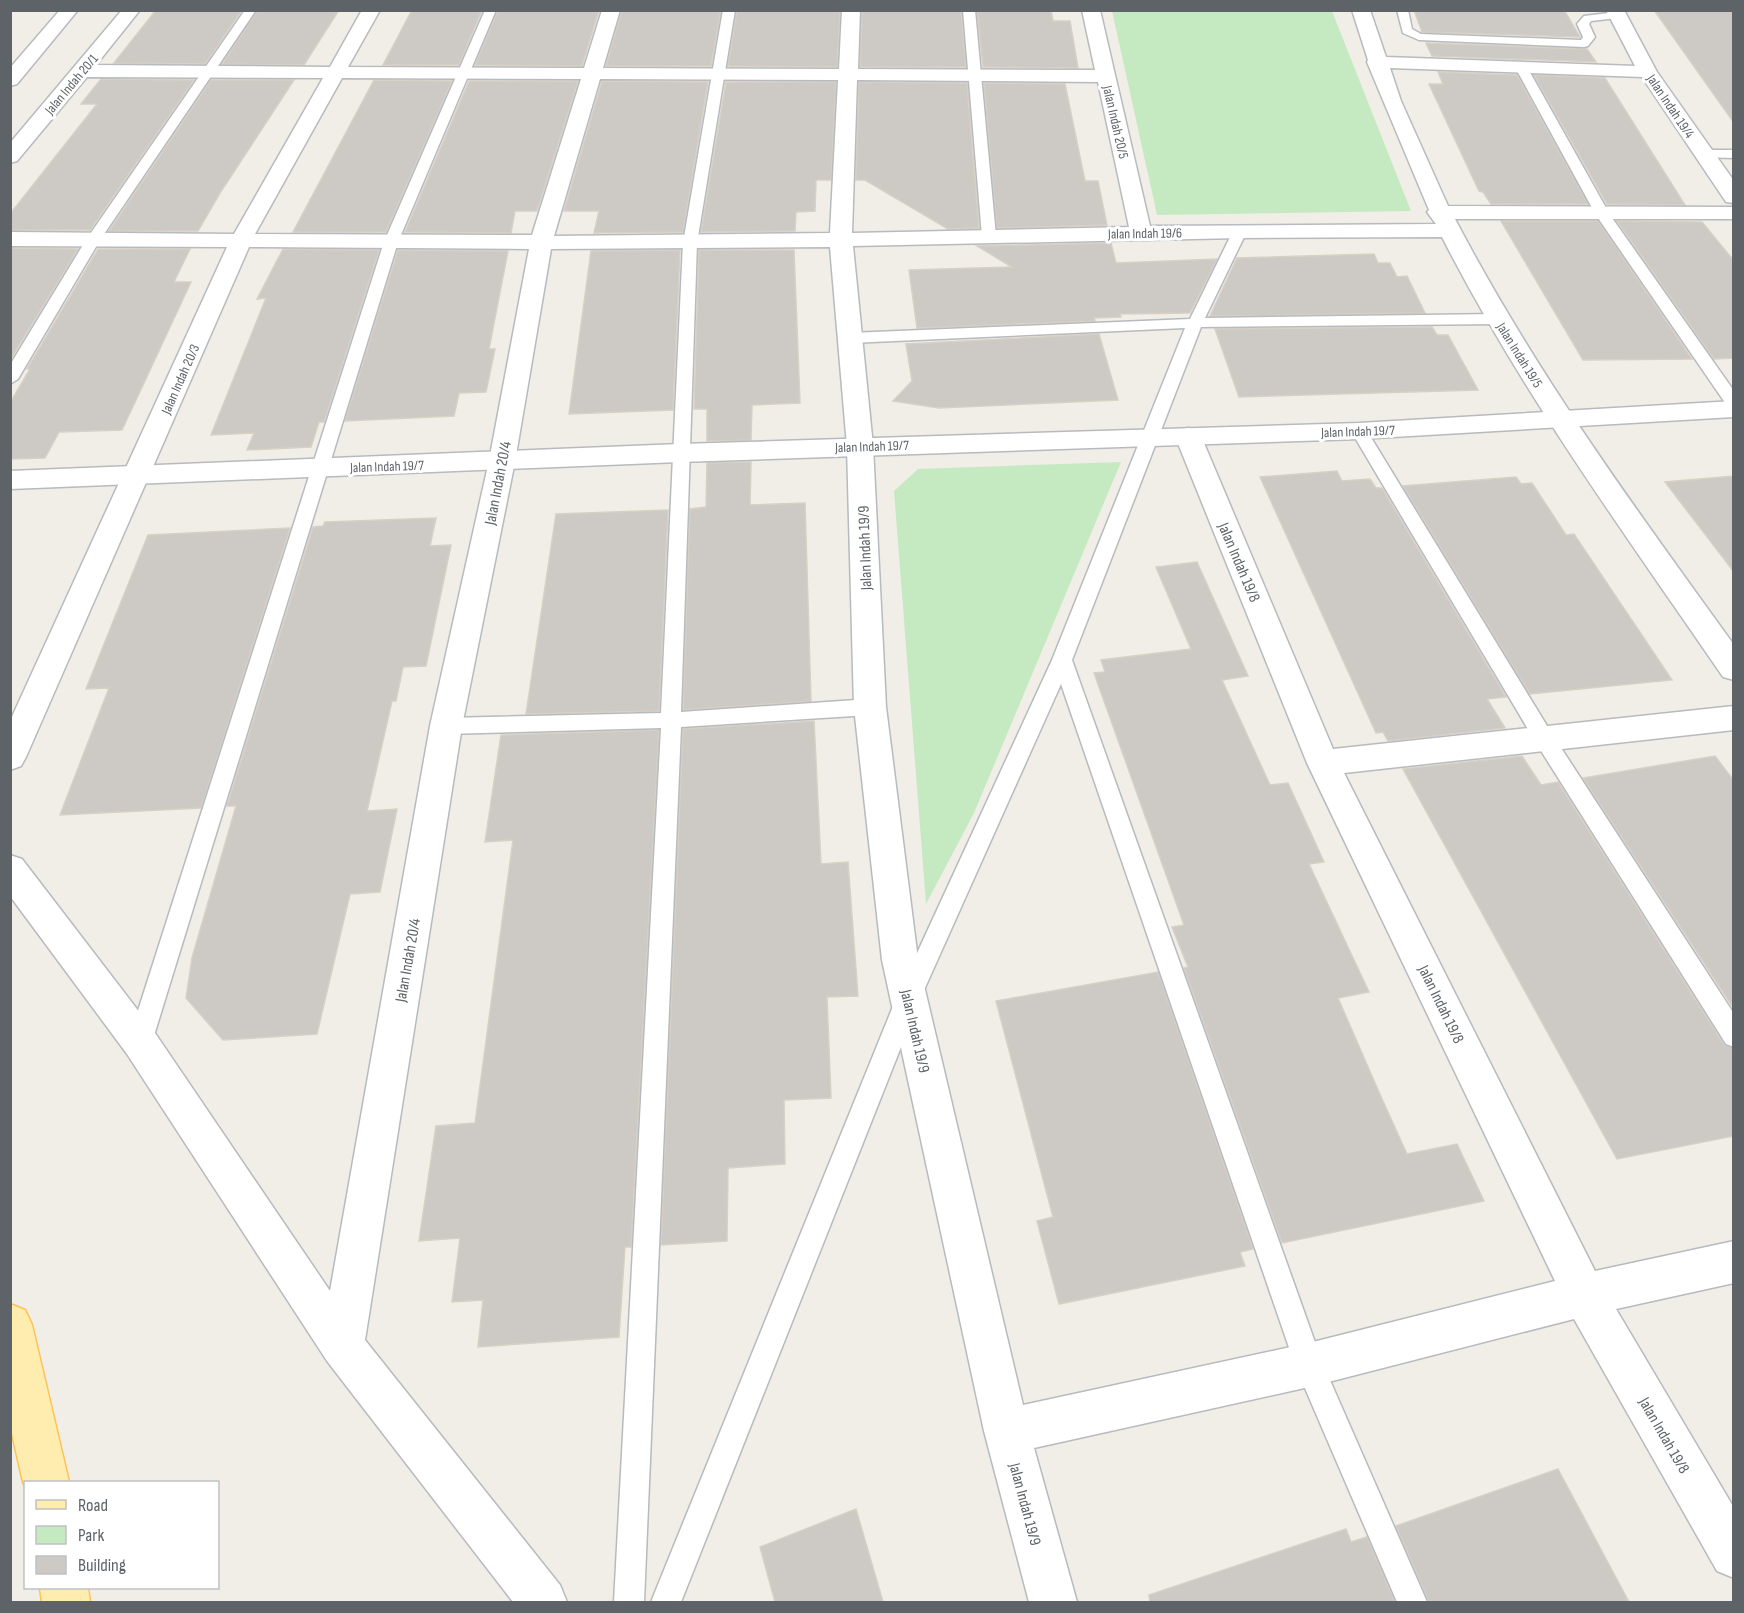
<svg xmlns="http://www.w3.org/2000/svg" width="1744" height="1613" font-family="'Sofia Sans Condensed',sans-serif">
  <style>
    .green { fill: #c5eac2 }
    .building { fill: #cdc9c4; stroke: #d7d0c5; stroke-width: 1.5 }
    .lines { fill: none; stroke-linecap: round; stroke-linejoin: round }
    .service-casing { stroke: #b7babe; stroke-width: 3 }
    .minor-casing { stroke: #b7babe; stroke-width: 3 }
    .tertiary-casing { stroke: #b7babe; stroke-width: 3 }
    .primary-casing { stroke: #fdc355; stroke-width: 3 }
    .service { fill: #fff; fill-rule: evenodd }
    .minor { fill: #fff; fill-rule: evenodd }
    .tertiary { fill: #fff; fill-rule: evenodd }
    .primary { fill: #ffedaf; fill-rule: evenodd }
    .labels { text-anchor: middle; stroke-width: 6; stroke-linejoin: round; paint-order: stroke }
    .far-street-label { font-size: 14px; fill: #5e6368; stroke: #fff }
    .street-label { font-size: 16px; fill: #5e6368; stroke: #fff }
  </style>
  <rect width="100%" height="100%" fill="#f1eee7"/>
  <!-- green -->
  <path class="green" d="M1112 11H1332L1411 211 1157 215Z
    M1121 462 974 813 926 904 894 491 918 469Z"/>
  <!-- building -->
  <path class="building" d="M156 10H242L205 64 114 63Z
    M258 10H339L304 65 222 64Z
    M412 10H482L459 65H383Z
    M498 10H599L582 66 475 65Z
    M622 10H721L711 66H606Z
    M737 10H840L837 67 728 66Z
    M862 10H961L966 67H860Z
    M977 10H1051L1053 21H1070L1078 68 983 67Z
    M1414 10H1564L1580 37 1422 32Z
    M1654 10H1734V123Z
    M1426 43 1587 49 1596 62 1432 56Z
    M1438 72 1517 75 1588 204H1491L1483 192 1479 191 1429 84H1443Z
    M1534 75 1605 78 1685 205 1607 204Z
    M101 79 194 80 90 230H10V214L97 104H81Z
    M211 80H294L220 193 198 231H109Z
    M374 80 452 81 386 232H293Z
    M469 81H578L537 211H515L511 233 405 232Z
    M602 81 708 82 683 232 594 233 599 211H564Z
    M726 82H836L831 180H816L815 211 796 212 795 231 701 232Z
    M859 82 967 83 979 228 948 229 865 180H856Z
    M984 83 1065 84 1085 181H1098L1107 225 997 228Z
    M1501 221H1598L1692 359 1583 360Z
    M1617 221 1702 222 1734 261V358L1714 359Z
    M1111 243 1116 263 1217 259 1190 313 1120 314 1121 317 1094 318 1095 321 917 328 909 270 1012 267 977 246Z
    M10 248 78 249 10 360Z
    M98 249H190L174 282H191L122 430 59 432 45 458 10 459V403L30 369H27Z
    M283 249 379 250 324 422H319L311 447 247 450 254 433 211 435 266 298 257 299Z
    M398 250 508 251 489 349H495L486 392 459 393 454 416 345 421Z
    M680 250 673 410 569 414 591 251Z
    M699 250H794L800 403 752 405 751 440 707 441V409H694Z
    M1374 254 1378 263H1390L1397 277 1407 276 1425 313 1210 316 1237 258Z
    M1432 327 1437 335H1448L1478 390 1239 397 1215 329Z
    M1099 334 1118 400 939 408 893 401 912 381 906 344Z
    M751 462 750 505 805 503 811 701 683 710 690 509 706 507 707 463Z
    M1337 471 1342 481 1370 479 1376 488H1382L1506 697 1487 699 1505 728 1388 741 1383 732 1376 733 1260 477Z
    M1734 476V572L1665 482Z
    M1516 477 1521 484 1532 483 1566 535 1574 534 1672 680 1530 694 1403 486Z
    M668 510 659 711 526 714 556 514Z
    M436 518 430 546 451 545 426 666 403 667 396 701H392L367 811 397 809 380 892 350 894 317 1034 223 1040 186 998 192 958 236 806H227L313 527 323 526 325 522Z
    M290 528 201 808 60 815 109 688 86 689 148 535Z
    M1197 562 1248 676 1222 680 1270 785 1288 783 1324 862 1309 864 1369 992 1338 998 1382 1099 1407 1154 1457 1144 1484 1201 1282 1243 1184 968 1188 967 1172 927 1184 925 1094 673 1105 672 1101 660 1191 649 1156 567Z
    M814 721 821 864 848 862 858 996 827 997 831 1098 784 1100 785 1164 728 1168 727 1241 661 1245 683 729Z
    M659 730 631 1247H625L619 1337 478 1347 483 1300 452 1302 460 1238 419 1241 436 1126 475 1123 513 840 485 842 501 735Z
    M1522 756 1541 785 1558 782 1724 1045 1734 1049V1136L1617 1159 1403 769Z
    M1715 756 1734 781V1009L1583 778Z
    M1158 972 1253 1249 1240 1252 1245 1266 1059 1304 1037 1221 1053 1217 996 1001Z
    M1558 1469 1629 1602H1429L1396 1526Z
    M856 1509 883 1602H775L760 1547Z
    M1346 1529 1351 1542 1367 1537 1395 1602H1150L1149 1595Z"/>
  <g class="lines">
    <defs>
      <path id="service" d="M245 10H256L100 240 18 379 10 384V365L86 240Z
        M485 10H496L398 242 152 1042 148 1050 140 1053 132 1050 128 1042 384 242Z
        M723 10H735L697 243 681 712 870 699 877 702 880 707 877 712 870 715 681 727 644 1602H614L661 728 446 734 439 732 436 726 439 720 446 718 661 713 683 243Z
        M963 10H975L996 236 989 240 982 236Z
        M1397 10H1408L1412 29 1421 34 1581 40 1583 37 1577 24 1584 16 1617 12 1623 15 1617 18 1591 21 1589 24 1595 37 1588 46 1584 47 1419 40 1403 33Z
        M1521 63 1527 67 1610 215 1734 391V408L1728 407 1596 215 1515 67Z
        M1704 150H1734V158L1699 157 1698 154Z
        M1240 227 1247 231 1205 318 1498 314 1506 319 1498 324 1201 327 1072 660 1322 1362 1427 1602H1397L1295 1365 1061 684 920 999 681 1602H651L896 999 1052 660 1185 328 850 343 842 338 850 333 1190 319 1233 231Z
        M1359 426 1367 431 1552 734 1734 1014V1047L1726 1044 1538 746 1351 431Z"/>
      <path id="minor" d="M122 10H140L96 65 330 67 362 10H380L348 67 584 68 602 10H620L603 68 839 69 842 10H860L858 69 1095 70 1082 10H1100L1150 226 1436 224 1427 212 1429 210 1367 62 1368 60 1352 10H1370L1386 57 1635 66 1606 10H1624L1657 72 1734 181V203L1726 202 1642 77 1390 68 1401 101 1448 206 1734 207V219H1455C1534 370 1634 507 1734 645V680L1723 677C1625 534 1521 392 1442 237L1240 238 853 246 873 446 886 707 918 960 1023 1405 1309 1343 1555 1281 1307 763 1175 436 1179 430 1188 428 1197 430 1201 436 1333 749 1734 706V730L1344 773 1595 1271 1734 1241V1283L1616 1309 1734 1508V1578L1717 1571 1574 1319 1309 1387 1034 1448 1077 1602H1029L984 1431 882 960 854 707 847 446 830 247 551 249 515 461 462 726 365 1340 560 1585 567 1602H513L327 1361 127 1054 10 896V855L22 859 153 1030 330 1291 430 726 489 461 529 249 249 247 26 757 21 766 10 770V721L227 247 10 246V232L234 234 323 78 87 77 17 161 10 163V143ZM342 78 581 79 532 235 255 234ZM600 79 838 80 830 233 554 236ZM857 80 1098 82 1129 227 852 233Z"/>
      <path id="tertiary" d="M60 10H78L17 84 10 86V68Z
        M1734 401V417L1359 439 680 462 10 489V471L680 444 1359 423Z"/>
      <path id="primary" d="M10 1304 25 1310 32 1325 69 1482H26V1488L23 1482 10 1425Z
        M40 1588H88L90 1602H42Z"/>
    </defs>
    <!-- service casing -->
    <use href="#service" class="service-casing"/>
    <!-- minor casing -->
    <use href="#minor" class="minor-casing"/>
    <!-- tertiary casing -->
    <use href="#tertiary" class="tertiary-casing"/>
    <!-- primary casing -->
    <use href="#primary" class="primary-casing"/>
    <!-- service -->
    <use href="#service" class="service"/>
    <!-- minor -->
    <use href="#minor" class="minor"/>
    <!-- tertiary -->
    <use href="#tertiary" class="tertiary"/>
    <!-- primary -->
    <use href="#primary" class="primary"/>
  </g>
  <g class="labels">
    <!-- far-street labels -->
    <g class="far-street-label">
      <text transform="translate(71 84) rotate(-50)" y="5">Jalan Indah 20/1</text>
      <text transform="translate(1671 106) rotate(56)" y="5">Jalan Indah 19/4</text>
      <text transform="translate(1116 122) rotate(77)" y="5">Jalan Indah 20/5</text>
      <text transform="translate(1145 233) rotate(-1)" y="5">Jalan Indah 19/6</text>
      <text transform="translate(1520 355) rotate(58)" y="5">Jalan Indah 19/5</text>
      <text transform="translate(180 379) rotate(-66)" y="5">Jalan Indah 20/3</text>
      <text transform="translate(1358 431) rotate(-2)" y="5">Jalan Indah 19/7</text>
      <text transform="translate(872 446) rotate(-2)" y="5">Jalan Indah 19/7</text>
      <text transform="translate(387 466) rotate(-2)" y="5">Jalan Indah 19/7</text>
    </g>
    <!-- street labels -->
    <g class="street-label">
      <text transform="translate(497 483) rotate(-79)" y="6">Jalan Indah 20/4</text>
      <text transform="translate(864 548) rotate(-92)" y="6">Jalan Indah 19/9</text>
      <text transform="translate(1240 562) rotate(67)" y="6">Jalan Indah 19/8</text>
      <text transform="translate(407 960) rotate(-80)" y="6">Jalan Indah 20/4</text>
      <text transform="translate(1442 1004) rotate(64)" y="6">Jalan Indah 19/8</text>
      <text transform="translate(916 1031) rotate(77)" y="6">Jalan Indah 19/9</text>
      <text transform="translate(1665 1435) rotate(60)" y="6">Jalan Indah 19/8</text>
      <text transform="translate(1026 1504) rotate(75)" y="6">Jalan Indah 19/9</text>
    </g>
  </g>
  <!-- border -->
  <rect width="1744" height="1613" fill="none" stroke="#5e6368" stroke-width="24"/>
  <!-- legend -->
  <rect x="24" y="1481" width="195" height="108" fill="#ffffff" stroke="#bfc1c3" stroke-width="1.5"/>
  <rect x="36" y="1500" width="30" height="9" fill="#ffedaf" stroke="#bfc1c3" stroke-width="1.5"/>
  <text x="78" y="1511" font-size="18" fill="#5e6368">Road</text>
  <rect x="36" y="1526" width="30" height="18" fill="#c5eac2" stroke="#bfc1c3" stroke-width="1.5"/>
  <text x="78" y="1541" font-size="18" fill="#5e6368">Park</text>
  <rect x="36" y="1556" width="30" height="18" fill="#cdc9c4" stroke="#bfc1c3" stroke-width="1.5"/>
  <text x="78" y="1571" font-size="18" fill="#5e6368">Building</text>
</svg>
